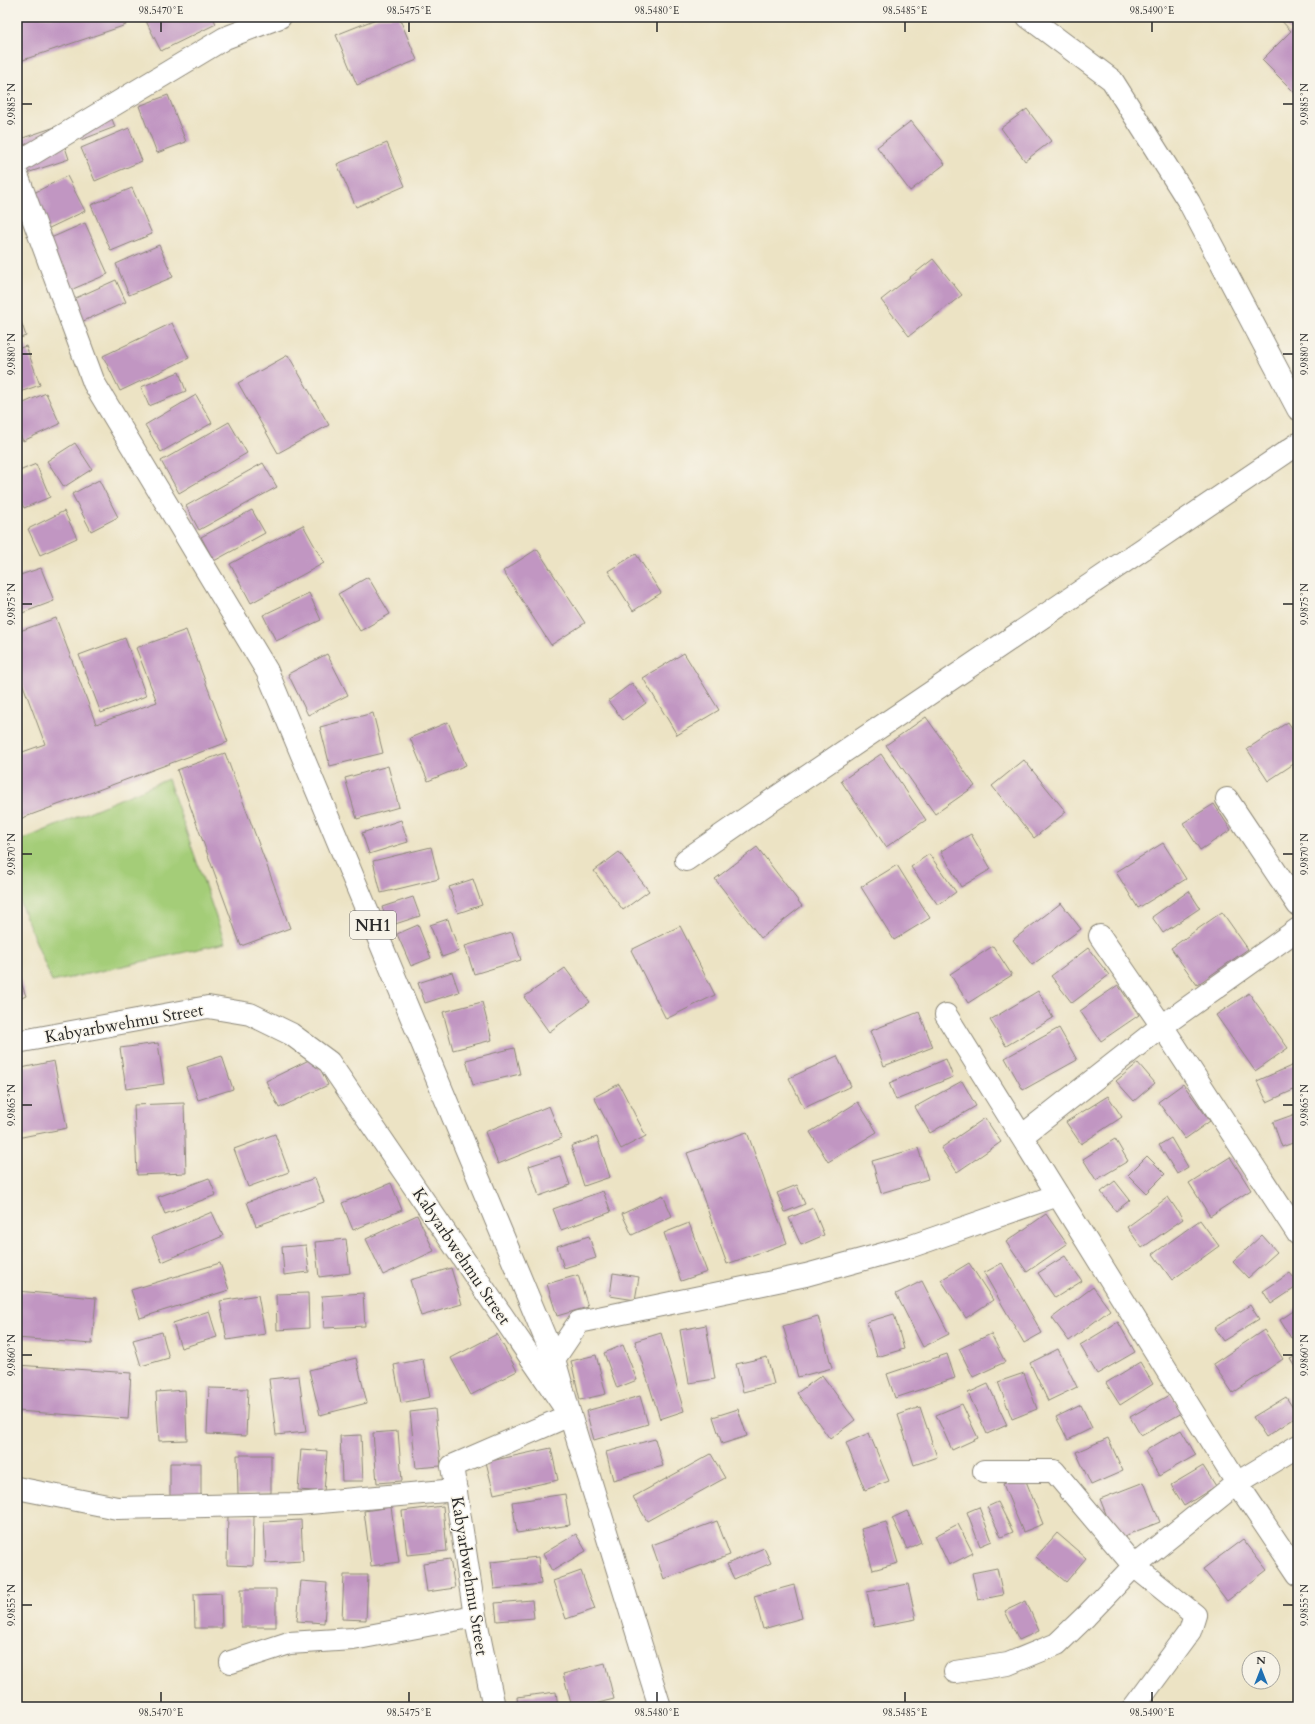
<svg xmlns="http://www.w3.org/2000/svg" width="1315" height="1724" font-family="Cardo,serif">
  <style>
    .green { fill: #a4cd78; stroke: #687c52 }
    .building { fill: #c196c2 }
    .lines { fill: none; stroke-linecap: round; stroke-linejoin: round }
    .minor-casing { stroke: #8c8778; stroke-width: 24 }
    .highway-casing { stroke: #8c8778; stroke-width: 24 }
    .minor { stroke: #fff; stroke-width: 22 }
    .highway { stroke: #fff; stroke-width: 22 }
    .ticks { fill: none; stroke: #2b2b2b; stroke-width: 1.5 }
    .labels { text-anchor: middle; stroke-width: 3; stroke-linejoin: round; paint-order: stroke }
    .shield { fill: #f7f3e8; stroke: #686764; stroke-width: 1 }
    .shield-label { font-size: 16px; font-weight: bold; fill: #2b2b2b }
    .street-label { font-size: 17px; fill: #2b2b2b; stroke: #f7f3e8 }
    .neatline { fill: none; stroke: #2b2b2b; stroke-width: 1.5 }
    .ticks-label { font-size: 10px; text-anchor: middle; fill: #2b2b2b }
  </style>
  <rect width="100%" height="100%" fill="#f7f3e8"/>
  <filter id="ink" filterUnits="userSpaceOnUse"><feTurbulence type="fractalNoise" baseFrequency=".025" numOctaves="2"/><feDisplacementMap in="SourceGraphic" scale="8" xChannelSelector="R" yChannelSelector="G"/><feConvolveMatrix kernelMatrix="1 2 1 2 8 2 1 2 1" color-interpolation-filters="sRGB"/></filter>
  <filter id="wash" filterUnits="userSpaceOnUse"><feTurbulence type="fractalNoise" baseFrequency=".012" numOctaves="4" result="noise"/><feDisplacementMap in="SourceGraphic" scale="16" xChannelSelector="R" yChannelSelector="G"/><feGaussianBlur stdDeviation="0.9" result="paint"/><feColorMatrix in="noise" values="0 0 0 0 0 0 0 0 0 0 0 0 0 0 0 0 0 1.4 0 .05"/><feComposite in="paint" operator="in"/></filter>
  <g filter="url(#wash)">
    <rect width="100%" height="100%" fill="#ece3c4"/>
    <!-- green -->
    <path class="green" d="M168 779 225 943 52 982 17 895V842Z"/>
    <g id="blocks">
      <!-- building -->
      <path class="building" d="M17 17H123L126 25 17 62Z
        M144 17H213L216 24 161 51Z
        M381 17H399L417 60 357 85 336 35Z
        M1278 17H1298V96L1262 60 1291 31Z
        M168 95 186 142 157 153 139 106Z
        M108 108 115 127 81 140 73 121Z
        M1027 109 1051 141 1025 161 1001 128Z
        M911 121 945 164 910 191 877 147Z
        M58 126 69 159 21 175 17 164V140Z
        M129 128 142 161 95 181 81 148Z
        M387 143 405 186 356 207 337 164Z
        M67 176 85 211 45 230 28 196Z
        M132 188 152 234 111 251 91 205Z
        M85 223 108 274 66 292 44 241Z
        M159 245 173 277 129 295 116 264Z
        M933 259 962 295 909 336 881 300Z
        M116 280 126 302 79 323 69 301Z
        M17 310 26 336 17 339Z
        M172 323 189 358 120 391 103 356Z
        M26 346 40 385 17 393V349Z
        M288 355 329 425 278 453 238 383Z
        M179 372 186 391 149 406 141 387Z
        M46 393 60 424 23 441 17 428V406Z
        M196 395 212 423 161 452 145 425Z
        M229 422 247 453 179 493 161 461Z
        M75 443 92 469 64 487 47 461Z
        M263 463 277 487 199 530 186 506Z
        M36 464 50 497 24 508 17 493V472Z
        M99 480 118 517 91 531 72 494Z
        M252 510 265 533 214 561 201 537Z
        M64 511 77 538 40 555 28 529Z
        M303 525 324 563 251 603 230 564Z
        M537 549 585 623 551 645 503 571Z
        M636 554 661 593 633 611 608 571Z
        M41 568 54 601 17 615V576Z
        M368 577 390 614 360 631 338 594Z
        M309 593 321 620 276 641 263 615Z
        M56 618 96 724 157 702 136 648 186 630 228 742 17 820V754L45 744 17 669V632Z
        M125 638 146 696 101 713 79 655Z
        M684 653 719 710 677 735 643 678Z
        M327 654 348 695 308 715 288 674Z
        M632 683 646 703 623 720 608 701Z
        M373 713 383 753 330 766 320 727Z
        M926 717 975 786 935 814 886 745Z
        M448 722 466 765 428 781 410 738Z
        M1288 722 1298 737V761L1268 781 1247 749Z
        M225 753 290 928 241 946 177 770Z
        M881 754 926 820 886 847 841 781Z
        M1024 760 1066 812 1034 838 992 786Z
        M388 766 399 807 357 819 345 778Z
        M1214 804 1231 830 1200 850 1183 823Z
        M401 820 408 842 369 854 362 833Z
        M971 834 991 869 961 887 941 851Z
        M1163 843 1186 879 1138 908 1116 872Z
        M431 847 439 879 381 893 373 861Z
        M757 847 802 906 761 938 715 879Z
        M619 852 649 891 623 910 594 871Z
        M929 854 956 892 938 905 911 867Z
        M897 865 930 918 894 940 861 887Z
        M473 879 482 905 458 913 449 887Z
        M1189 891 1200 908 1163 933 1152 917Z
        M413 897 420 916 389 926 382 907Z
        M1061 903 1081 929 1032 965 1013 940Z
        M1222 912 1248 949 1197 985 1171 948Z
        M448 919 459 951 442 957 430 925Z
        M418 925 431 958 411 966 397 934Z
        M680 926 715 995 666 1019 631 950Z
        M512 932 521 960 474 974 465 946Z
        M993 946 1012 975 968 1003 950 974Z
        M1088 948 1109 975 1072 1003 1051 976Z
        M565 968 590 1002 549 1032 524 997Z
        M17 972 26 996 17 1000Z
        M452 972 459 992 425 1003 418 983Z
        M1118 985 1139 1015 1101 1041 1080 1011Z
        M1038 991 1053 1018 1006 1046 990 1020Z
        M1249 993 1288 1048 1255 1071 1216 1015Z
        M482 1002 492 1040 453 1050 443 1012Z
        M919 1012 933 1047 884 1066 870 1031Z
        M1059 1028 1077 1060 1023 1090 1005 1058Z
        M158 1043 164 1084 126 1089 120 1048Z
        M514 1048 520 1074 473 1085 466 1060Z
        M222 1056 233 1089 198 1100 187 1067Z
        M837 1056 851 1086 804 1108 789 1078Z
        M315 1057 328 1085 279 1108 266 1081Z
        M946 1059 953 1077 896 1100 889 1083Z
        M54 1061 67 1128 17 1138V1069Z
        M1138 1063 1155 1083 1134 1101 1116 1081Z
        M1298 1063V1088L1267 1102 1257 1081Z
        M962 1081 976 1106 930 1133 915 1107Z
        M619 1084 646 1136 621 1149 594 1097Z
        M1183 1084 1210 1121 1185 1139 1158 1102Z
        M1108 1096 1122 1117 1081 1144 1066 1122Z
        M858 1102 877 1132 828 1162 810 1132Z
        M184 1103 186 1173 137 1175 134 1105Z
        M549 1106 562 1138 498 1164 485 1132Z
        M1298 1113V1141L1282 1147 1273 1122Z
        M985 1118 1001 1142 957 1172 941 1148Z
        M747 1132 787 1243 727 1264 687 1153Z
        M275 1134 289 1172 248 1187 234 1149Z
        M597 1137 610 1177 584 1186 571 1146Z
        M1171 1138 1188 1167 1177 1174 1159 1145Z
        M1115 1139 1128 1161 1096 1180 1083 1159Z
        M918 1148 928 1179 881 1193 872 1161Z
        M560 1156 570 1185 539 1196 529 1166Z
        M1147 1156 1165 1174 1146 1193 1128 1175Z
        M1230 1157 1251 1190 1210 1216 1189 1183Z
        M209 1178 216 1195 165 1214 158 1197Z
        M315 1178 324 1202 256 1226 247 1202Z
        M1115 1181 1130 1200 1116 1211 1101 1192Z
        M391 1183 402 1210 353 1230 342 1203Z
        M797 1185 805 1204 785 1212 777 1193Z
        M603 1191 611 1212 561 1230 553 1209Z
        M663 1195 672 1216 632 1235 622 1214Z
        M1168 1197 1183 1219 1142 1248 1127 1227Z
        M813 1208 824 1235 801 1245 789 1218Z
        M212 1212 223 1236 162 1262 152 1237Z
        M1046 1214 1067 1244 1027 1272 1006 1242Z
        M417 1215 434 1251 383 1275 366 1239Z
        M1200 1220 1219 1246 1172 1280 1153 1254Z
        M689 1223 707 1272 681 1281 664 1233Z
        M1262 1235 1277 1252 1248 1278 1233 1262Z
        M589 1236 596 1258 564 1268 557 1246Z
        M346 1239 350 1273 319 1277 315 1242Z
        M306 1245 309 1272 284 1275 282 1247Z
        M1065 1256 1082 1281 1055 1298 1038 1273Z
        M220 1263 229 1290 140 1318 131 1290Z
        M969 1263 993 1300 966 1318 941 1280Z
        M1002 1263 1042 1333 1024 1343 984 1273Z
        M451 1268 462 1304 421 1316 410 1280Z
        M613 1273 639 1277 635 1300 610 1296Z
        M1290 1273 1298 1283V1286L1271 1304 1263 1291Z
        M578 1275 588 1307 557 1316 547 1284Z
        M922 1281 949 1334 923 1347 896 1294Z
        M1093 1287 1110 1310 1069 1341 1052 1318Z
        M17 1291 96 1298 92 1344 17 1338Z
        M308 1293 309 1328 277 1330 276 1294Z
        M363 1293 365 1326 324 1328 322 1296Z
        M258 1295 265 1334 227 1340 220 1301Z
        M1250 1305 1259 1319 1223 1341 1214 1328Z
        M1298 1308V1334L1291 1338 1280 1320Z
        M209 1311 217 1337 181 1348 173 1323Z
        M894 1314 904 1349 877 1357 867 1322Z
        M818 1316 832 1368 798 1377 783 1326Z
        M1118 1322 1135 1352 1097 1374 1080 1345Z
        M706 1325 715 1379 689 1383 680 1330Z
        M1264 1330 1283 1359 1233 1393 1213 1364Z
        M162 1332 169 1358 141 1366 133 1340Z
        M661 1333 684 1411 660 1419 635 1341Z
        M497 1334 517 1371 471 1395 451 1358Z
        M991 1334 1005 1362 973 1377 959 1349Z
        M623 1345 637 1380 617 1388 604 1353Z
        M1058 1349 1077 1387 1048 1401 1030 1363Z
        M947 1354 955 1378 895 1398 887 1374Z
        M596 1355 606 1394 580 1400 571 1361Z
        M1298 1355V1372L1290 1359Z
        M767 1357 774 1384 743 1392 736 1364Z
        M356 1358 367 1403 320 1415 309 1370Z
        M423 1359 430 1397 401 1403 394 1365Z
        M1140 1362 1153 1384 1120 1405 1106 1383Z
        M17 1365 131 1373 128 1419 17 1411Z
        M1024 1373 1037 1409 1012 1419 998 1382Z
        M822 1375 855 1420 830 1439 797 1393Z
        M299 1376 306 1432 276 1435 269 1379Z
        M988 1384 1007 1425 987 1434 968 1393Z
        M209 1388 248 1389 246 1436 207 1434Z
        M185 1390 187 1440 159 1441 156 1392Z
        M1171 1394 1182 1413 1141 1436 1130 1417Z
        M640 1396 648 1424 594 1440 586 1411Z
        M1286 1397 1298 1416 1266 1437 1253 1417Z
        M962 1404 978 1438 952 1450 936 1415Z
        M1081 1405 1092 1428 1068 1440 1056 1417Z
        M920 1407 937 1457 914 1465 898 1415Z
        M435 1409 441 1466 416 1468 410 1412Z
        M738 1409 747 1436 722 1444 713 1417Z
        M1181 1430 1196 1455 1159 1476 1145 1451Z
        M398 1431 402 1481 377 1483 373 1433Z
        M869 1433 889 1481 865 1490 846 1443Z
        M361 1435 363 1481H342L340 1436Z
        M1108 1438 1123 1471 1091 1485 1076 1452Z
        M655 1439 663 1466 613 1480 606 1452Z
        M551 1448 558 1480 494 1494 486 1462Z
        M301 1449 327 1451 324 1492 298 1490Z
        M711 1454 725 1478 647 1521 633 1497Z
        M237 1455H271V1493L238 1494Z
        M170 1463H201V1498H170Z
        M1203 1466 1216 1486 1184 1506 1171 1485Z
        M1024 1476 1043 1524 1023 1532 1003 1484Z
        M1144 1482 1160 1522 1116 1539 1100 1499Z
        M565 1494 570 1525 517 1533 512 1502Z
        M998 1502 1013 1532 1001 1537 987 1507Z
        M443 1506 447 1551 407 1555 402 1511Z
        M391 1507 399 1562 371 1566 364 1511Z
        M979 1507 992 1541 980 1546 967 1512Z
        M907 1511 921 1542 907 1549 892 1518Z
        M228 1515 254 1516 253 1566 227 1565Z
        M301 1520 303 1561 266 1563 264 1522Z
        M717 1521 730 1555 664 1579 652 1545Z
        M886 1522 898 1563 873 1570 861 1529Z
        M958 1524 973 1553 949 1565 935 1536Z
        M1057 1533 1086 1558 1066 1582 1036 1557Z
        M576 1534 586 1551 552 1571 543 1554Z
        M1243 1539 1267 1570 1227 1601 1203 1569Z
        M764 1548 771 1563 734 1579 727 1564Z
        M538 1557 541 1584 494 1589 491 1562Z
        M450 1559 455 1588 427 1592 423 1563Z
        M997 1568 1003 1595 978 1600 972 1573Z
        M581 1571 595 1609 566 1619 553 1581Z
        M344 1575H368L366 1620 342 1619Z
        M301 1581 327 1583 324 1623 297 1621Z
        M908 1584 916 1619 874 1627 867 1592Z
        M794 1585 802 1618 763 1629 754 1596Z
        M241 1589H276V1627H241Z
        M221 1593 222 1628H195L194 1594Z
        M532 1600 534 1618 497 1621 495 1603Z
        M1026 1601 1039 1631 1019 1640 1005 1611Z
        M605 1663 614 1699 582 1707H572L563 1674Z
        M556 1692 558 1707H518L517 1697Z"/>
    </g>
  </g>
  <g filter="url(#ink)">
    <use href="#blocks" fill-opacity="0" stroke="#8c8778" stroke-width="1"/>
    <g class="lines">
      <defs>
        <path id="minor" d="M1028 17 1112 80 1189 202 1298 409
          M17 163 225 38 280 17
          M1227 799 1298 905
          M686 860 768 803 1298 444
          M1100 936 1162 1026 1298 1234
          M946 1015 1237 1483 1298 1574
          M17 1042 208 1007 250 1014 291 1034 329 1062 570 1415 452 1466 475 1616 494 1707
          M1022 1136 1162 1026 1298 929
          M554 1359 579 1322 806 1275 912 1246 1058 1195
          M984 1471H1054L1134 1566 1195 1615 1190 1631 1134 1707
          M17 1488 117 1508 298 1504 456 1490
          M231 1662 289 1643 353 1639 475 1616
          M955 1672 1008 1664 1057 1644 1086 1616 1134 1566 1237 1483 1298 1446"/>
        <path id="highway" d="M17 175 94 383 267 671 554 1359 570 1415 660 1707"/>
      </defs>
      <!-- minor casing -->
      <use href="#minor" class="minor-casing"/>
      <!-- highway casing -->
      <use href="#highway" class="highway-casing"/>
      <!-- minor -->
      <use href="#minor" class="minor"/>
      <!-- highway -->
      <use href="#highway" class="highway"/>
    </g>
  </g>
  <!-- ticks -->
  <path class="ticks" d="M161 22V32M409 22V32M657 22V32M905 22V32M1152 22V32M22 104H32M1283 104H1293M22 354H32M1283 354H1293M22 604H32M1283 604H1293M22 854H32M1283 854H1293M22 1105H32M1283 1105H1293M22 1355H32M1283 1355H1293M22 1605H32M1283 1605H1293M161 1692V1702M409 1692V1702M657 1692V1702M905 1692V1702M1152 1692V1702"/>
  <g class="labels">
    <!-- shield labels -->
    <rect class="shield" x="350" y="911" width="46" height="28" rx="3"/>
    <g class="shield-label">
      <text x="373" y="931">NH1</text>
    </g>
    <!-- street labels -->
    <g class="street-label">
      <text transform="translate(124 1023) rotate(-10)" y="6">Kabyarbwehmu Street</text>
      <text transform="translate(462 1256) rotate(56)" y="6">Kabyarbwehmu Street</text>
      <text transform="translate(470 1576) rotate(81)" y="6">Kabyarbwehmu Street</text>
    </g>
  </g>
  <!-- margin -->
  <rect width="1315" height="1724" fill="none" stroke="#f7f3e8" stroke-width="44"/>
  <!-- north arrow -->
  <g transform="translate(1261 1670)"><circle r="19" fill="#f7f3e8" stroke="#a5a39c"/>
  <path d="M0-3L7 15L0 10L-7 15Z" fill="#1f6fb2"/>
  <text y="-6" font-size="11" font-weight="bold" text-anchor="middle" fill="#2b2b2b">N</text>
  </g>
  <rect x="22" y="22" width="1271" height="1680" class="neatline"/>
  <g class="ticks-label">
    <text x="161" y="14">98.5470°E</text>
    <text x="409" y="14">98.5475°E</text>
    <text x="657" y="14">98.5480°E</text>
    <text x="905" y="14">98.5485°E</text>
    <text x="1152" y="14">98.5490°E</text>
    <text transform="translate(11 104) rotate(-90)" y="4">9.9885°N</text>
    <text transform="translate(1304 104) rotate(-90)" y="4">9.9885°N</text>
    <text transform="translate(11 354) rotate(-90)" y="4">9.9880°N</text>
    <text transform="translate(1304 354) rotate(-90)" y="4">9.9880°N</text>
    <text transform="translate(11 604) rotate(-90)" y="4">9.9875°N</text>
    <text transform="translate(1304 604) rotate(-90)" y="4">9.9875°N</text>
    <text transform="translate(11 854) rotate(-90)" y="4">9.9870°N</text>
    <text transform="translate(1304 854) rotate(-90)" y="4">9.9870°N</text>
    <text transform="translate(11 1105) rotate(-90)" y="4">9.9865°N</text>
    <text transform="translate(1304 1105) rotate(-90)" y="4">9.9865°N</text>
    <text transform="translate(11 1355) rotate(-90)" y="4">9.9860°N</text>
    <text transform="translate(1304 1355) rotate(-90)" y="4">9.9860°N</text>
    <text transform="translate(11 1605) rotate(-90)" y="4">9.9855°N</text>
    <text transform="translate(1304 1605) rotate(-90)" y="4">9.9855°N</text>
    <text x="161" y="1716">98.5470°E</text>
    <text x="409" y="1716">98.5475°E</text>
    <text x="657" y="1716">98.5480°E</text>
    <text x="905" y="1716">98.5485°E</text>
    <text x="1152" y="1716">98.5490°E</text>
  </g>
</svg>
